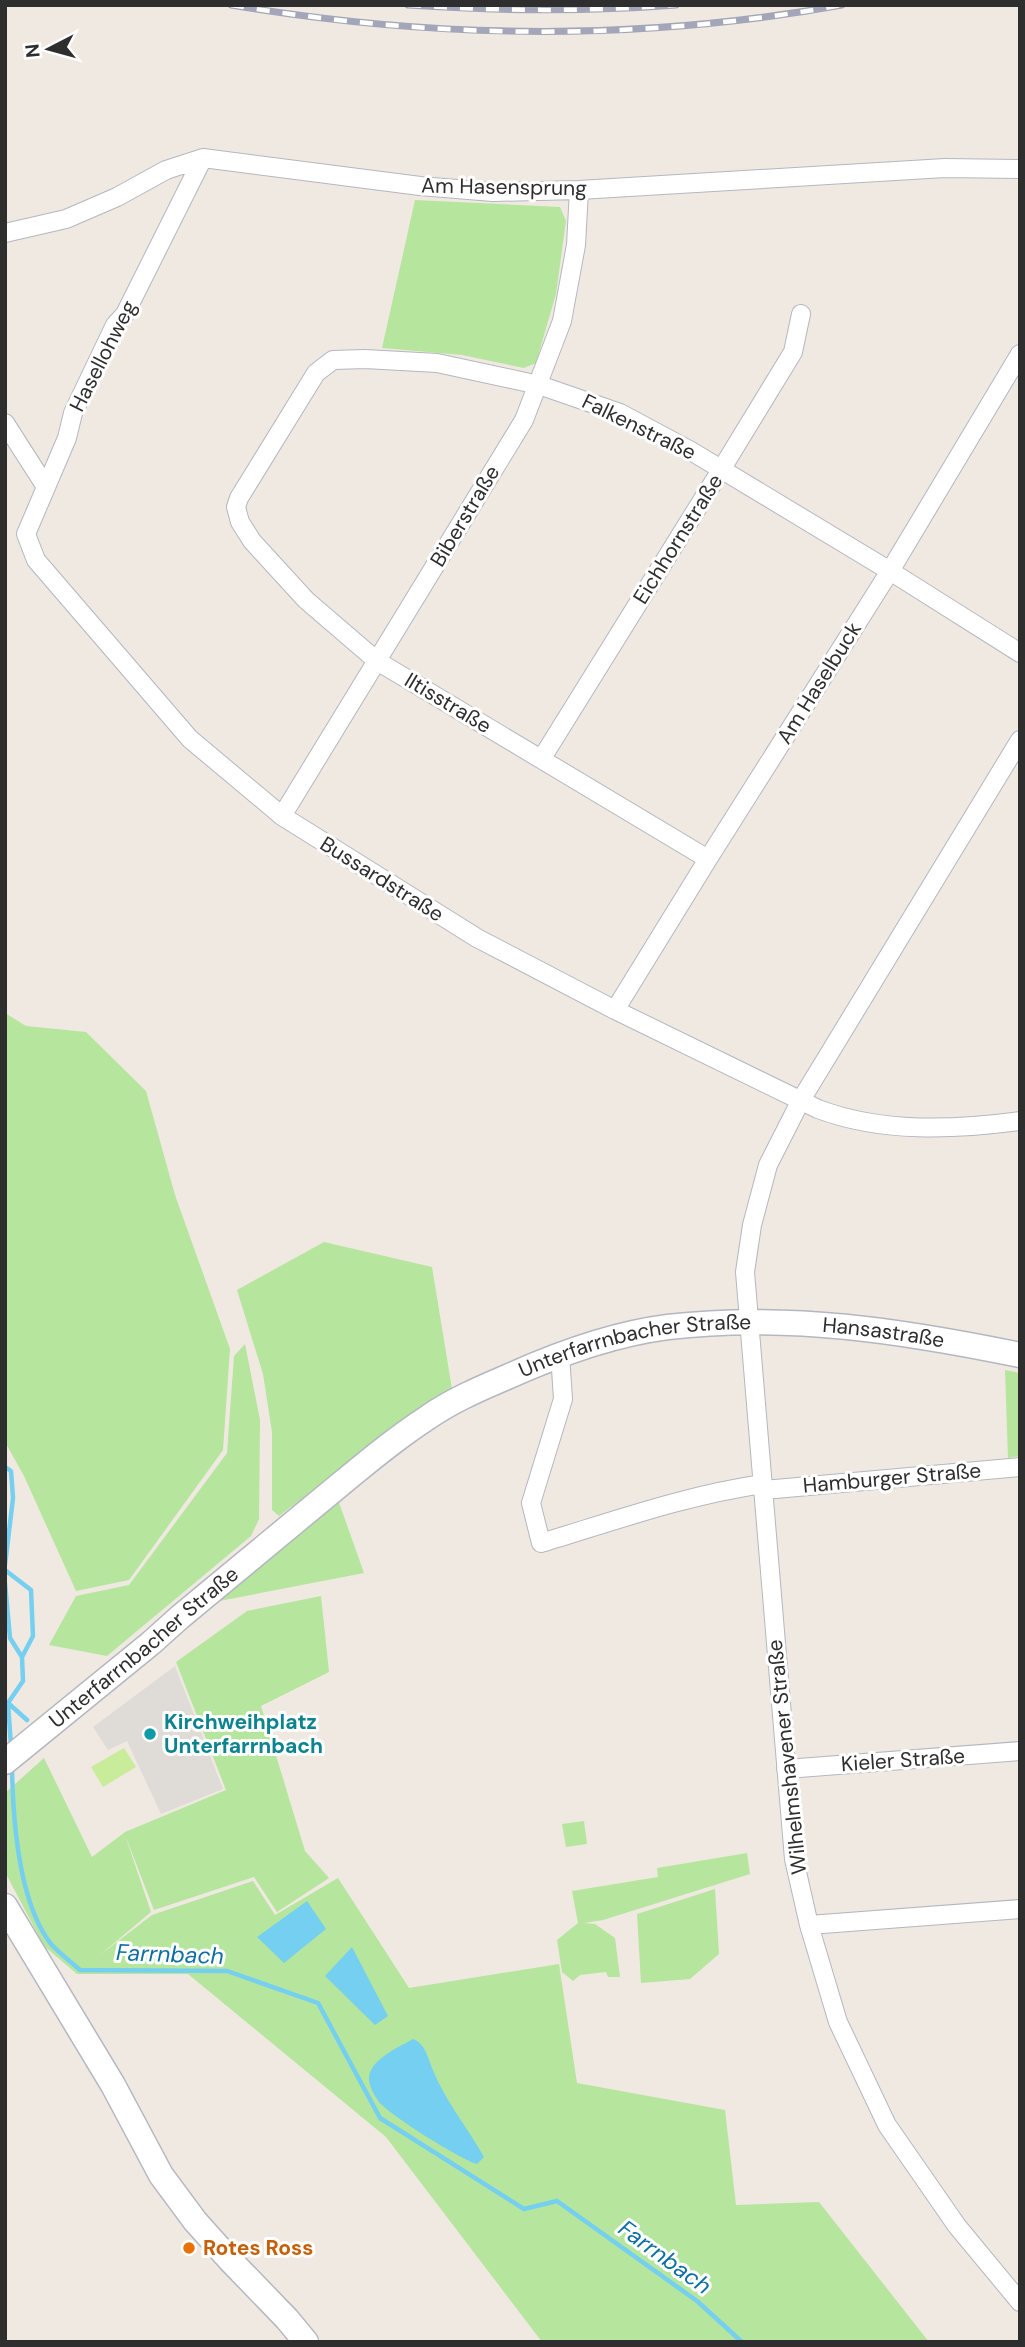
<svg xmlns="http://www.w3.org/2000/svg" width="1025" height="2347" font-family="'DM Sans',sans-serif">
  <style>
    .green { fill: #b6e59e }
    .pitch { fill: #c9ec9a }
    .plaza { fill: #dfdcd8 }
    .water { fill: #75cff0 }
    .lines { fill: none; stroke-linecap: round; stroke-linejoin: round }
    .stream { stroke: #75cff0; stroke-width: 4.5 }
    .street-casing { stroke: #b4b7c1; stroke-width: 20 }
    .secondary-casing { stroke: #b4b7c1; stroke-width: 27 }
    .street { stroke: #fff; stroke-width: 18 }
    .secondary { stroke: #fff; stroke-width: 24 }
    .rail-casing { stroke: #a3a6b8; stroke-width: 7 }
    .rail { stroke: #fff; stroke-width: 4.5; stroke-dasharray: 13; stroke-linecap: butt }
    .culture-dot { fill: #0f9aa8; stroke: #fff; stroke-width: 2.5 }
    .food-dot { fill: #e8710a; stroke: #fff; stroke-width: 2.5 }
    .labels { text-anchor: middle; stroke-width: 6; stroke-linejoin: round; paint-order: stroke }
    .street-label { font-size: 21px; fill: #2e2e2e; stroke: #fff }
    .culture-label { font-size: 21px; font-weight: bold; fill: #0d838f; stroke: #fff; text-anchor: start }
    .food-label { font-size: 21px; font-weight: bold; fill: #c56008; stroke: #fff; text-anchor: start }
    .water-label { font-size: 23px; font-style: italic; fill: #0d6fa3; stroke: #fff }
  </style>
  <rect width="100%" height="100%" fill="#efe9e1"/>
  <!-- green -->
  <path class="green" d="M415 200 560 207 566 221 556 294 536 363 524 368 462 355 382 348Z
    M5 1013 26 1026 86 1032 146 1091 175 1195 230 1349 223 1450 129 1580 76 1591 24 1476 5 1442Z
    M324 1242 432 1267 452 1389 421 1408 279 1516 272 1510V1432L263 1374 237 1290Z
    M245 1344 260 1420 259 1519 251 1536 107 1656 49 1645 76 1596 129 1585 227 1453 234 1356Z
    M1005 1370 1020 1373V1456L1008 1458Z
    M337 1497 364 1573 214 1602Z
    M321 1596 329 1672 261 1706 305 1851 329 1878 277 1912 254 1877 154 1910 125 1835 151 1912 100 1955 152 1915 253 1881 275 1915 338 1878 409 1988 559 1964 577 2083 725 2110 736 2205 819 2202 929 2342H542L386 2137 188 1974H77L44 1946 5 1872V1793L44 1758 92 1857 125 1832 226 1790 176 1662 247 1611Z
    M584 1821 587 1844 566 1847 562 1824Z
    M747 1853 750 1874 603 1920 584 1923 595 1924 615 1938 620 1977H608L606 1972 580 1975 573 1981 562 1972 557 1940 578 1923 572 1891 658 1877 657 1868Z
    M715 1889 719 1954 690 1979 641 1983 637 1914Z"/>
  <!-- pitch -->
  <path class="pitch" d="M124 1748 136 1767 103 1787 91 1767Z"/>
  <!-- plaza -->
  <path class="plaza" d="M175 1666 223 1789 161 1814 127 1741 108 1750 93 1727Z"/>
  <!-- water -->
  <path class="water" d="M307 1901 326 1929 284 1963 257 1937Z
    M352 1947 388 2016 375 2025 325 1976Z
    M413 2039C426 2044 428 2059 433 2070 445 2101 468 2128 484 2157L477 2164C460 2159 391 2116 379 2102 375 2097 368 2085 369 2077 371 2059 399 2047 413 2039Z"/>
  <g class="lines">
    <!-- stream -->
    <path class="stream" d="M5 1467 11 1471 13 1498 5 1565
      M5 1570 31 1590 33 1636 22 1657
      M5 1583 10 1638 22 1657 23 1681 8 1703 11 1746
      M8 1703 27 1720
      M12 1769C13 1820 19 1903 51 1944 59 1953 71 1962 80 1970L227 1971 318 2003 380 2118 524 2209 557 2201 697 2301 742 2342"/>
    <defs>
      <path id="street" d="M203 158 125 314 115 325 73 413 67 438 26 534 36 560 190 739 282 816 477 938 615 1010 818 1109C882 1133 953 1130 1020 1121
        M5 233 66 219 117 197 166 170 203 158 420 186 493 192 579 190 945 168 1020 169
        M5 423 46 487
        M1020 740 801 1100 768 1165 752 1225 745 1272 794 1859 809 1925 838 2022 887 2125 957 2226 1020 2302
        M542 758 721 470 793 352 801 314
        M282 816 524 420 562 321 576 245 579 190
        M708 859 377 661 306 600 252 541 240 522 236 507 239 498 316 373 333 360 365 359 437 363 539 385 620 413 691 451 890 571 1020 653
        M615 1010 708 859 890 571 1020 354
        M560 1354 563 1399 531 1503 541 1543C614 1521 687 1495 763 1484
        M764 1490 1020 1467
        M786 1769 1020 1751
        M809 1925 1020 1909"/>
      <g id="secondary">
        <path id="s1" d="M5 1762 151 1643 180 1617C225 1580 269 1543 314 1506 351 1476 387 1444 427 1418 451 1401 479 1389 507 1377 558 1354 612 1334 668 1327 787 1313 903 1331 1020 1355"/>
        <path d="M5 1906 113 2085 161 2175 195 2221 230 2260 287 2319 306 2342"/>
      </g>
    </defs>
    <!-- street casing -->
    <use href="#street" class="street-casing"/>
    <!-- secondary casing -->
    <use href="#secondary" class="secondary-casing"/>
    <!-- street -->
    <use href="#street" class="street"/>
    <!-- secondary -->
    <use href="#secondary" class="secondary"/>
    <defs>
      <path id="rail" d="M231 5C436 39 637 42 842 5
        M408 5C498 11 586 12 676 5"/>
    </defs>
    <!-- rail casing -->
    <use href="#rail" class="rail-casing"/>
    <!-- rail -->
    <use href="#rail" class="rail"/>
  </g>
  <!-- markers -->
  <circle class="culture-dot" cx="150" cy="1734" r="7"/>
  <circle class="food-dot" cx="189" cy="2248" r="7"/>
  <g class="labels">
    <!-- street labels -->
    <g class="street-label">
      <text transform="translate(504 187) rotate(1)" y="7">Am Hasensprung</text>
      <text transform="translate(103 356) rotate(-63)" y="7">Hasellohweg</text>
      <text transform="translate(639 427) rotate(26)" y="7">Falkenstraße</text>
      <text transform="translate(465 516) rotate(-59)" y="7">Biberstraße</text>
      <text transform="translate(678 539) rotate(-58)" y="7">Eichhornstraße</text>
      <text transform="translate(819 683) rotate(-58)" y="7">Am Haselbuck</text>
      <text transform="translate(448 703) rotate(31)" y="7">Iltisstraße</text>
      <text transform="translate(382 879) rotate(32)" y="7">Bussardstraße</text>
      <text dy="7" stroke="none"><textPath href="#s1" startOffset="1020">Hansastraße</textPath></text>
      <text dy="7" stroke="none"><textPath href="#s1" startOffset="768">Unterfarrnbacher Straße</textPath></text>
      <text transform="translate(892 1478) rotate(-5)" y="7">Hamburger Straße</text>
      <text dy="7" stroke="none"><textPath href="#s1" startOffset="180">Unterfarrnbacher Straße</textPath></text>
      <text transform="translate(787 1757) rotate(-96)" y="7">Wilhelmshavener Straße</text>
      <text transform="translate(903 1760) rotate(-4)" y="7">Kieler Straße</text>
    </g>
    <!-- culture labels -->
    <g class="culture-label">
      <text x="164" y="1729">Kirchweihplatz<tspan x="164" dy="24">Unterfarrnbach</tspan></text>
    </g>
    <!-- food labels -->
    <g class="food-label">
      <text x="203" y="2255">Rotes Ross</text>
    </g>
    <!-- water labels -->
    <g class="water-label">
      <text transform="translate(170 1954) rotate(2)" y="8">Farrnbach</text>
      <text transform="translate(665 2257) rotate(36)" y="8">Farrnbach</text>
    </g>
  </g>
  <!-- border -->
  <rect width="1025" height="2347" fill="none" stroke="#2e2e2e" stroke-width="14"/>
  <!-- north arrow -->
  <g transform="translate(49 49) rotate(264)" stroke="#ffffff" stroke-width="5" paint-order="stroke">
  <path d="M0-5L12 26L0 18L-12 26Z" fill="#2e2e2e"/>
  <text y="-10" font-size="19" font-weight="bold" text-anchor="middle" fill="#2e2e2e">N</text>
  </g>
</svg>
